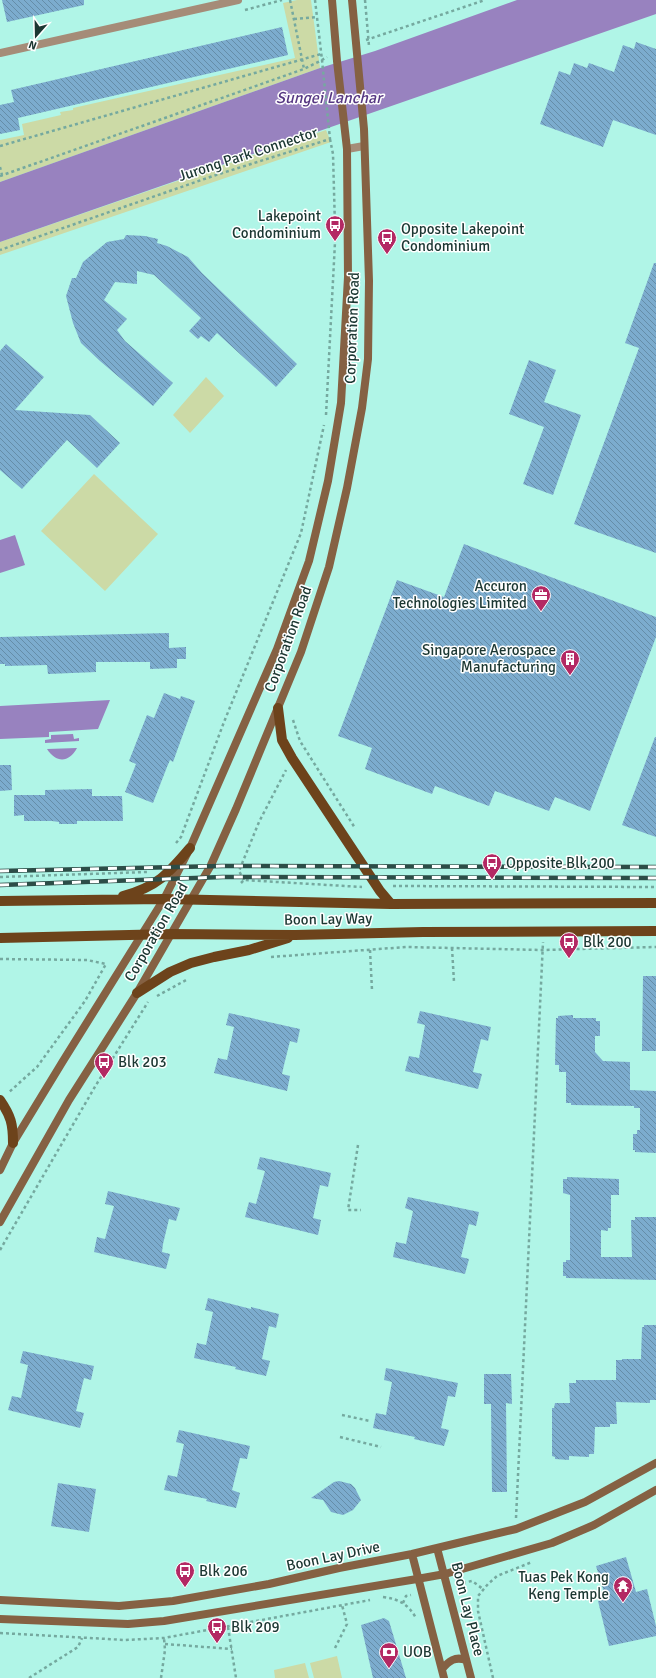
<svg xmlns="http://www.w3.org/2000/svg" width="656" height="1678" font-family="Signika,sans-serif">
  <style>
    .park { fill: #ccdaa6 }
    .water { fill: #9882bf }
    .building { fill: url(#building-back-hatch) }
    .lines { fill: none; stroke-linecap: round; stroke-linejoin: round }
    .path { stroke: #75a99f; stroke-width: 2.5; stroke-dasharray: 3 3; stroke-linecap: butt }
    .lane { stroke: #a58c78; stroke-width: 8 }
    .street { stroke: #a58c78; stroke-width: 8 }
    .secondary { stroke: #856143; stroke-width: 8 }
    .primary { stroke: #6d431b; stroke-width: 10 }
    .rail-casing { stroke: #2c4d47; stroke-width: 4.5 }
    .rail { stroke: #fff; stroke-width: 3; stroke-dasharray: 9; stroke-linecap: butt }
    .labels { text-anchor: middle; stroke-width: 3; stroke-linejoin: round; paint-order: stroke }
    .street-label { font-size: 15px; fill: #1b3732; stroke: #fff }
    .poi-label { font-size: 15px; fill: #1b3732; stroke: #fff; text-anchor: start }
    .water-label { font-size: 16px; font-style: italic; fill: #573883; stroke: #fff }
  </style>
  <defs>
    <pattern id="building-back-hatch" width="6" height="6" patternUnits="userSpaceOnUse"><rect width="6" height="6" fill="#7cacce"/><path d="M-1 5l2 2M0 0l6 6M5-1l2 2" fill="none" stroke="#658da8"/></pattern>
  </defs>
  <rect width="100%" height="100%" fill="#b0f5e7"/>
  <!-- park -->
  <path class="park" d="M297 0H311L320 68 0 182V140L24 135 22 124 61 115 60 112 73 110V108L295 58 283 3Z
    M326 130 331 142 0 255V242Z
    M206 377 224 396 190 433 173 415Z
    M94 474 158 534 105 591 41 531Z
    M337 1656 342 1678H314L310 1663Z
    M305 1663 309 1678H275L274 1670Z"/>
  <!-- water -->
  <path class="water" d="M517 0H656V14L0 242V182L320 68 375 51Z
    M15 535 25 565 0 573V540Z
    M110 700 98 729 49 732V737L0 739V706Z
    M73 734 74 739 79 738V741L45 743V740L51 739V735Z
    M77 748C69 763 56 763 47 749Z"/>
  <!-- building -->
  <path class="building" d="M2 0H84V5L7 22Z
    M282 27 288 55 18 118 20 130 0 134V105L14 102 11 90Z
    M636 42 656 49V135L613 120 603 147 540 124 559 71 570 75 574 63 587 68 589 63 614 72 623 45 634 49Z
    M126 235 145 236 158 239 157 243 167 246 188 257 202 273 297 364 276 387 217 333 209 342 201 336 198 339 189 331 201 318 154 275 137 271V284L115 282 104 300 127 319 117 330 125 341 173 383 153 406 100 361 81 343 73 323 66 296 72 278H76L83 262 107 242 124 239Z
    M654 263H656V553L574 524 639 348 625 343Z
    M6 344 44 377 15 410 90 415 120 443 97 468 67 440 22 489 0 470V351Z
    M529 360 556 370 544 402 581 415 553 495 523 484 544 427 509 414Z
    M464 544 656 617V637L590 811 555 797 549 811 495 791 489 806 435 786 432 794 365 769 372 748 338 736 397 580 444 597Z
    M169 633V648L186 647V659H177V668L150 669V662H96V672L48 674 47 665 5 666V664H0V637Z
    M164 693 180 699 181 696 195 701 173 762 170 760 167 767 153 803 125 792 136 764 129 761 147 715 154 718Z
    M655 737H656V837L622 825Z
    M0 765H11L12 790 0 791Z
    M92 789V796H122L123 821H77V824H59V822L52 821H24V815L14 816V795H45V790Z
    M643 976H656V1051H642Z
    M420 1011 491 1027 488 1041 481 1039 475 1063 473 1072 482 1074 478 1089 405 1071 409 1056 419 1058 425 1025 417 1023Z
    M229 1013 300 1029 297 1043 290 1041 284 1065 282 1074 290 1076 287 1091 214 1073 218 1058 227 1060 234 1027 226 1025Z
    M573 1015V1018H596V1021H600V1036H595V1052L603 1061 630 1062V1090L656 1091V1153L635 1152V1150H633V1134H637V1130H640V1108H634V1106L571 1105V1103H566V1072H559V1065H555L556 1018H558V1016Z
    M260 1157 331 1173 328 1187 320 1185 313 1218 321 1220 318 1235 245 1217 249 1202 256 1204 265 1171 257 1169Z
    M567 1177 619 1179V1195H611V1228H608V1231L601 1230V1257H632L631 1220H635V1217H656V1280L566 1278V1276H563V1262H566V1260H570V1195L563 1193V1179H567Z
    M108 1191 180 1208 176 1221 169 1219 163 1244 162 1252 170 1254 166 1269 94 1252 97 1237 105 1239 114 1206 105 1204Z
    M408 1197 479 1212 476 1226 469 1224 461 1257 469 1259 465 1274 393 1257 396 1242 406 1244 413 1211 405 1208Z
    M208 1298 251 1309V1307L279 1314 276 1328 269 1326 265 1344 262 1359 270 1361 266 1376 235 1369 236 1367 194 1358 197 1343 206 1345 213 1312 205 1310Z
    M644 1325H656V1400H650V1403L616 1402 617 1424H610V1427H595L594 1454H589V1457L569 1456V1460L555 1459V1457L552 1456V1408H554L555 1403H570L569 1383H576V1380H616V1360H622V1359H641L642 1327H644Z
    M23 1351 94 1366 91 1380 84 1378 76 1411 84 1413 80 1428 8 1410 12 1396 21 1398 28 1365 20 1363Z
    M386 1368 458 1383 455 1397 448 1396 441 1428 449 1430 444 1446 414 1439 415 1437 373 1428 376 1413 386 1415 392 1382 384 1380Z
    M484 1374H511L512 1404 506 1403 507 1492H492L491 1404H484Z
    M179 1430 250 1446 247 1459 240 1458 232 1490 240 1493 236 1508 206 1501 207 1499 164 1490 168 1475 177 1477 184 1444 176 1442Z
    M339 1481 351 1484 355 1488 361 1500 353 1510 343 1515 331 1512 323 1500 311 1498 334 1482Z
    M58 1483 96 1489 89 1532 51 1526Z
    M626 1557 636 1592 647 1589 656 1626V1636L609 1646 598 1601 606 1599 596 1566Z
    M384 1618 389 1621 406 1678H373L361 1625Z"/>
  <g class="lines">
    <!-- path -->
    <path class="path" d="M290 0 304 69
      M315 0 322 60 327 57
      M365 0 369 46
      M245 10 282 0
      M294 19 317 17
      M366 40 485 0
      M330 139 333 154 335 227
      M0 146 321 54
      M0 167 2 175
      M0 176 304 69 322 60 330 139 213 176 0 250
      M326 415 335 242
      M293 720 300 741 355 828
      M176 843 181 837 224 722 301 533 324 425
      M0 877 147 872
      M244 880 239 871 259 822 286 770
      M241 883 244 880 362 887
      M393 886 656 887
      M452 948 454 982
      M370 950 372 990
      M271 957 406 947 542 950 656 947
      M0 959 87 960 106 964 85 1001 37 1067 8 1093
      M157 996 188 979
      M358 1145 348 1210H361
      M0 1250 96 1085 148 1002
      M342 1415 370 1421
      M340 1437 381 1447
      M516 1518 543 942
      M457 1584 472 1581 483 1589
      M383 1597C399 1599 408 1604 416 1618
      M403 1603 406 1596 411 1595
      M228 1627 236 1678
      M0 1633 125 1640 164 1638 370 1600
      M165 1644 232 1649
      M335 1648 347 1624 342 1605
      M29 1678 78 1647 82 1638
      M161 1678 165 1650 164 1638
      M493 1678 478 1611V1596L488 1584 497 1576 532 1562"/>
    <!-- lane -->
    <path class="lane" d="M347 149 364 146"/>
    <!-- street -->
    <path class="street" d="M0 53 238 0"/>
    <!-- secondary -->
    <path class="secondary" d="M0 1170 13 1143 63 1061 164 899 190 848 277 649 309 561 328 481 341 403 348 277 347 149 337 61 332 0
      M0 1222 69 1100 137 993 211 865 236 809 301 652 329 567 347 488 362 408 368 359 369 281 364 129 352 0
      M437 1548 471 1678
      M412 1554 444 1678
      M0 1600 119 1606 173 1601 269 1584 339 1568 412 1554 516 1529 585 1502 656 1463
      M0 1619 128 1624 164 1621 417 1579 445 1574 552 1543 594 1525 656 1490
      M442 1669C449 1661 455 1656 466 1660"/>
    <!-- primary -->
    <path class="primary" d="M278 708 282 740 292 758 380 891 391 904
      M123 896C157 887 168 874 190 848
      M0 901 164 899 391 904 656 903
      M0 938 172 934 295 935 423 932 656 931
      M137 993 170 972 191 963 214 957 249 950 288 938
      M0 1100C11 1116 13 1124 13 1143"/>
    <defs>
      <path id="rail" d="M0 871 222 866 656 867
        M0 885 223 877 656 878"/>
    </defs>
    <!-- rail casing -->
    <use href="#rail" class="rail-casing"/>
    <!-- rail -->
    <use href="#rail" class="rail"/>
  </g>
  <!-- icons -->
  <defs>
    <symbol id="bus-pin" viewBox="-11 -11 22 30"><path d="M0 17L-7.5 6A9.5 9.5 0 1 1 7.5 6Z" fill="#b32863" stroke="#fff"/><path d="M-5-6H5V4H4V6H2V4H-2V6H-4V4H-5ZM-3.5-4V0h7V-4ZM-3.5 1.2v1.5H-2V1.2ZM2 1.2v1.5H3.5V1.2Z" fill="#fff"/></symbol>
    <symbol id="office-pin" viewBox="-11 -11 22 30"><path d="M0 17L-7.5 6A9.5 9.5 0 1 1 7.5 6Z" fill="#b32863" stroke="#fff"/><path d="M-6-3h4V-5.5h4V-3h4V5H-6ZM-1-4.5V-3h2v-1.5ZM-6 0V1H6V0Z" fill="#fff"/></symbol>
    <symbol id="building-pin" viewBox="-11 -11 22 30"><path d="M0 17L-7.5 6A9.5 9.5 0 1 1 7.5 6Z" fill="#b32863" stroke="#fff"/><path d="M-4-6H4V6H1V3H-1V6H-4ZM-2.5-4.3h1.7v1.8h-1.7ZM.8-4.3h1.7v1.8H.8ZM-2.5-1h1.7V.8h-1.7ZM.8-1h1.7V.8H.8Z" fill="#fff"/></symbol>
    <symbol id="temple-pin" viewBox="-11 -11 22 30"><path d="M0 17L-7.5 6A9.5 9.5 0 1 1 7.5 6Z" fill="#b32863" stroke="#fff"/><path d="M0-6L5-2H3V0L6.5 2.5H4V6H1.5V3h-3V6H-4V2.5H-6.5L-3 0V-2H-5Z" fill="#fff"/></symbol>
    <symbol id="bank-pin" viewBox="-11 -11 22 30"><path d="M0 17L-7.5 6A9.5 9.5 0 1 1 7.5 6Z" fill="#b32863" stroke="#fff"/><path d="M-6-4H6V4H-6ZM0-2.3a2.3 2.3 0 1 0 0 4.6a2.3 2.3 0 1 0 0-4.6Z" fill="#fff"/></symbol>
  </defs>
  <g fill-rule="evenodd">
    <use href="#bus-pin" x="324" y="214" width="22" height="30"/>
    <use href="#bus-pin" x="376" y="227" width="22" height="30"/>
    <use href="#office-pin" x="530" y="584" width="22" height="30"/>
    <use href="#building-pin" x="559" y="648" width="22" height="30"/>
    <use href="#bus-pin" x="481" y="852" width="22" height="30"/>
    <use href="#bus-pin" x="558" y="931" width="22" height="30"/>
    <use href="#bus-pin" x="93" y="1051" width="22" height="30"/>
    <use href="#bus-pin" x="174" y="1560" width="22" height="30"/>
    <use href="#temple-pin" x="612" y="1575" width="22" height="30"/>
    <use href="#bus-pin" x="206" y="1616" width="22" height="30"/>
    <use href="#bank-pin" x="378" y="1641" width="22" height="30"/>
  </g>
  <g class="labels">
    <!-- street labels -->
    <g class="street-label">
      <text transform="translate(248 154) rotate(-18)" y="5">Jurong Park Connector</text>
      <text transform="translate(352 328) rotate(-88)" y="5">Corporation Road</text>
      <text transform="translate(288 639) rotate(-70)" y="5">Corporation Road</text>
      <text transform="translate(328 919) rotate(-1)" y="5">Boon Lay Way</text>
      <text transform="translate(156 932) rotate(-60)" y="5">Corporation Road</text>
      <text transform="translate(333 1556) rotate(-12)" y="5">Boon Lay Drive</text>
      <text transform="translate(468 1609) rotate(76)" y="5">Boon Lay Place</text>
    </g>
    <!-- poi labels -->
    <g class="poi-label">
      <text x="321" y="221" text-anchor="end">Lakepoint<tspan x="321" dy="17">Condominium</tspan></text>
      <text x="401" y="234">Opposite Lakepoint<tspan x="401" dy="17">Condominium</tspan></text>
      <text x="527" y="591" text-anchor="end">Accuron<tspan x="527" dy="17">Technologies Limited</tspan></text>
      <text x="556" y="655" text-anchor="end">Singapore Aerospace<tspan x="556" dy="17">Manufacturing</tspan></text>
      <text x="506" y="868">Opposite Blk 200</text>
      <text x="583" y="947">Blk 200</text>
      <text x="118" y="1067">Blk 203</text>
      <text x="199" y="1576">Blk 206</text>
      <text x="609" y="1582" text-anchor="end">Tuas Pek Kong<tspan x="609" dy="17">Keng Temple</tspan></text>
      <text x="231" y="1632">Blk 209</text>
      <text x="403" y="1657">UOB</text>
    </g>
    <!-- water labels -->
    <g class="water-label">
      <text x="329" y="103">Sungei Lanchar</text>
    </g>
  </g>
  <!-- north arrow -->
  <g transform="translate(36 36) rotate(200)" stroke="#ffffff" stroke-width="3" paint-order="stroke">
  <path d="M0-3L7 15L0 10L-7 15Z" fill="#1b3732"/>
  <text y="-6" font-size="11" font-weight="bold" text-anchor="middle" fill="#1b3732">N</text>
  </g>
</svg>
